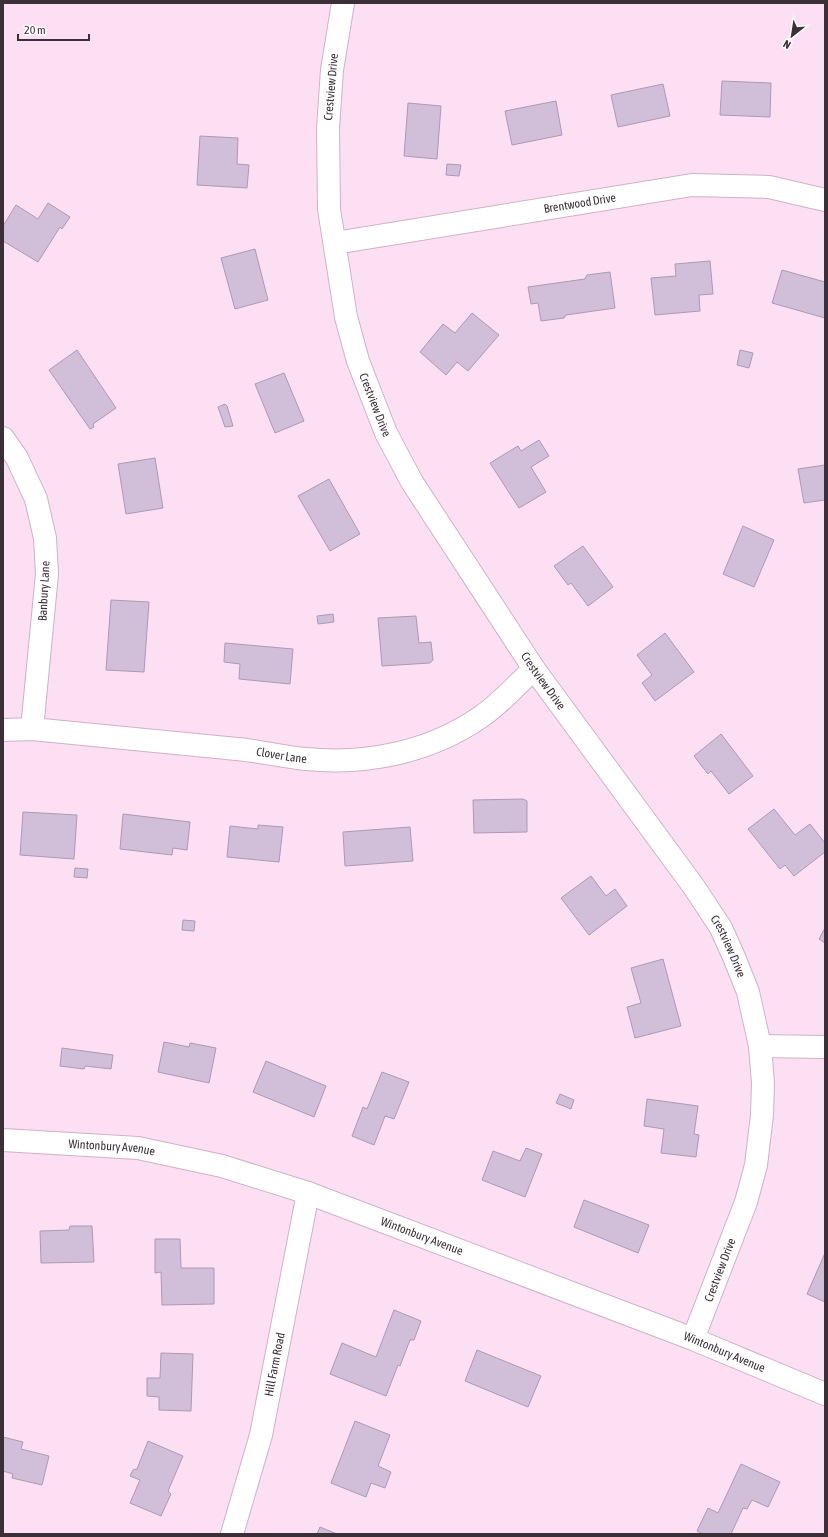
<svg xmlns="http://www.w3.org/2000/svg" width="828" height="1537" font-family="'Asap Condensed',sans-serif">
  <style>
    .building { fill: #d1bed9; stroke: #ac99b3 }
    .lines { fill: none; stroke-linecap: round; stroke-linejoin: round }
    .minor-casing { stroke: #ceb2c6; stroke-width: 24 }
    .tertiary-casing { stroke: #ceb2c6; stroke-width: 24 }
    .minor { stroke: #fff; stroke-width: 22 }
    .tertiary { stroke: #fff; stroke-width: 22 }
    .labels { text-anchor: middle; stroke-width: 3; stroke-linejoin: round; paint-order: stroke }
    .street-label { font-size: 12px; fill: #3c3038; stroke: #fff }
  </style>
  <rect width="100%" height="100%" fill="#fddff4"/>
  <!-- building -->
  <path class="building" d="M722 81 771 83 770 117 720 115Z
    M663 84 670 116 618 127 611 95Z
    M556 101 562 135 512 145 505 111Z
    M408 103 441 106 437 159 404 156Z
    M200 136 238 138 237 164 249 165 247 188 197 185Z
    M447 164 461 165 459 176 446 175Z
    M48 203 70 217 62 229 60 227 38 262 3 241V226L16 205 38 219Z
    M255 249 268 300 235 309 221 258Z
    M710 261 713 294 699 295 700 311 655 315 651 278 676 276 675 264Z
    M782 270 825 282V318L772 303Z
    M610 272 615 308 566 315 564 318 541 321 538 303 531 304 528 287 585 279 587 275Z
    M472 313 499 335 468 371 457 362 446 375 420 352 443 324 455 333Z
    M77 350 116 408 93 424 94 427 90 429 49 370Z
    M740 350 753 353 749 368 737 365Z
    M284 373 304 421 275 433 255 384Z
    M225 404 227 406 233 426 225 427 218 407Z
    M539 440 549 456 531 467 546 492 519 508 490 463 518 446 521 451Z
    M155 458 163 508 126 514 118 464Z
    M825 465V500L804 503 798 469Z
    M329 479 360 534 330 551 298 496Z
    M743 526 774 540 754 587 723 574Z
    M583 546 613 587 588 606 571 583 568 585 554 566Z
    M111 600 149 602 144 672 106 670Z
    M333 614 334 622 318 624 317 616Z
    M416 616 419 643 431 642 433 660 430 663 382 666 378 618Z
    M665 633 694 672 655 701 642 683 652 675 637 655Z
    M225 643 293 649 290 684 239 679 240 664 224 662Z
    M721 734 753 776 729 794 711 771 708 774 694 756Z
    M523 799 527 801V832L474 833 473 800Z
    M774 809 795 835 810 824 825 843V852L794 876 785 865 780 869 748 829Z
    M23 812 77 815 74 859 20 855Z
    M123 814 190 822 187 850 173 848 172 855 120 849Z
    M258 825 283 827 279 862 227 857 230 826 258 829Z
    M410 827 413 861 345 866 343 832Z
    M75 868 88 869 87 878 74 877Z
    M591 876 606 896 615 889 627 906 589 935 561 898Z
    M183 920 195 921 194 931 182 930Z
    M825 928V943L819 939Z
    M663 959 681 1026 635 1038 627 1007 641 1003 631 968Z
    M164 1042 189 1047 190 1043 216 1048 209 1083 158 1072Z
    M62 1048 113 1055 111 1069 85 1066 84 1069 60 1066Z
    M266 1061 326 1086 314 1117 253 1092Z
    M382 1072 409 1082 394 1119 385 1116 374 1145 352 1136 363 1107 367 1109Z
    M560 1094 574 1100 571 1109 556 1103Z
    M647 1099 698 1106 694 1134 699 1135 696 1157 661 1153 664 1129 644 1126Z
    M526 1148 542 1154 525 1197 482 1180 493 1151 520 1161Z
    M584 1200 649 1225 638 1253 574 1227Z
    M70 1226H92L94 1262 41 1263 40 1231 69 1230Z
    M155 1239H180L181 1268H214V1304L162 1305 161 1272 155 1273Z
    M825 1253V1302L807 1294Z
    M394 1310 421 1321 414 1340H410L400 1366 398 1365 386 1396 330 1374 342 1343 376 1357Z
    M477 1350 541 1376 528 1407 465 1381Z
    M161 1353 193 1354 191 1411 159 1410V1397L147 1396V1378H160Z
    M355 1421 390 1435 378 1466 391 1472 385 1488 371 1483 366 1497 331 1483Z
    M3 1437 23 1442 21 1449 49 1456 42 1485 12 1478 13 1474 3 1471Z
    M148 1441 183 1456 168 1491 171 1494 161 1516 130 1503 140 1480 130 1476 133 1470 137 1469Z
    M741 1464 780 1482 768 1507 752 1500 747 1509 743 1508 731 1534H703L697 1531 708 1508 718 1513Z
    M320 1527 337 1534H317Z"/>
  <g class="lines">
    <defs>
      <g id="minor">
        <path id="s1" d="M343 3 332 70 328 128 329 209 346 317 358 361 386 433 412 482 534 669 694 887 721 928 734 957 748 992 760 1046 763 1083 762 1115 756 1165 746 1202 693 1339"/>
        <path id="s2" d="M335 243 692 185 769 187 825 200"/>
        <path d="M3 438 17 458 36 499 45 538 47 574 32 729"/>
        <path id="s3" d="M3 730 32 729C100 736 169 742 237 749 260 751 283 757 306 759 367 765 431 752 482 716 501 703 517 684 534 669"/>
        <path d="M760 1046 825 1047"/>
        <path id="s4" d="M232 1534 261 1435 308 1193"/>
      </g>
      <g id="tertiary">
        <path id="s5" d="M3 1140 138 1148 222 1166 308 1193 693 1339 825 1394"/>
      </g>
    </defs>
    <!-- minor casing -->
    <use href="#minor" class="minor-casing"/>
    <!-- tertiary casing -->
    <use href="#tertiary" class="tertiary-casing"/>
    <!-- minor -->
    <use href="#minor" class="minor"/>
    <!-- tertiary -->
    <use href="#tertiary" class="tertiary"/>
  </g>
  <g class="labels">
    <!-- street labels -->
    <g class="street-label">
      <text transform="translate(331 87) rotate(-85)" y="4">Crestview Drive</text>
      <text dy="4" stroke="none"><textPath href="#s2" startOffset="248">Brentwood Drive</textPath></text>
      <text dy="4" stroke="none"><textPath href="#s1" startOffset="409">Crestview Drive</textPath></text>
      <text transform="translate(44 591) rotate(-87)" y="4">Banbury Lane</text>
      <text dy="4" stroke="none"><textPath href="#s1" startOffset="733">Crestview Drive</textPath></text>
      <text dy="4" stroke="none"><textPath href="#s3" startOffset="280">Clover Lane</textPath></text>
      <text dy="4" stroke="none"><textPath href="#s1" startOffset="1057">Crestview Drive</textPath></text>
      <text dy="4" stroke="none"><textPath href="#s5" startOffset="109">Wintonbury Avenue</textPath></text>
      <text dy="4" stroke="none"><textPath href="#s5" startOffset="433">Wintonbury Avenue</textPath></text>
      <text transform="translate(720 1270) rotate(-69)" y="4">Crestview Drive</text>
      <text dy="4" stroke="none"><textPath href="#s5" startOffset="757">Wintonbury Avenue</textPath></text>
      <text dy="4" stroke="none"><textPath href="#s4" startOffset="175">Hill Farm Road</textPath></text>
    </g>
  </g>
  <!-- border -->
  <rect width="828" height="1537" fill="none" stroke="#3c3038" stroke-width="8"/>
  <!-- north arrow -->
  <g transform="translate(792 36) rotate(210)" stroke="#ffffff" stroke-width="3" paint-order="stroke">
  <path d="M0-3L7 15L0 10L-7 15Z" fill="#3c3038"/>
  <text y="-6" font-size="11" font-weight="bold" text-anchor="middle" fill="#3c3038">N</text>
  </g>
  <!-- scale -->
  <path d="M18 34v6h71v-6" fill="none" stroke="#3c3038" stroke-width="2"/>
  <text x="24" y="34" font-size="12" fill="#3c3038" stroke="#ffffff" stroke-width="3" paint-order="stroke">20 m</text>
</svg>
